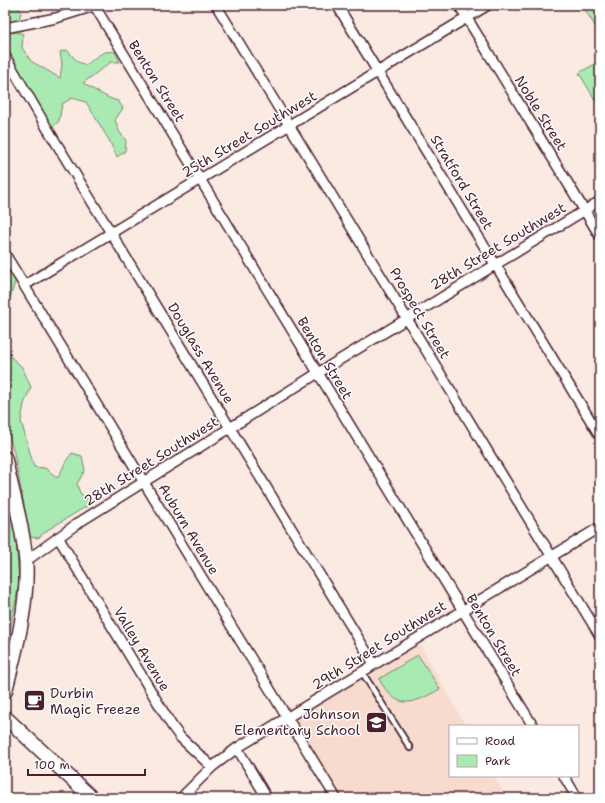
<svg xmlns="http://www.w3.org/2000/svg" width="605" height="803" font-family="'Shantell Sans',sans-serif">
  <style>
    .built { fill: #f6dbce }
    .green { fill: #a9eab2; stroke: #7a846e }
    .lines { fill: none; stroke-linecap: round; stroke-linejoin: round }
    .service-casing { stroke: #4a1f2b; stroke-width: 8 }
    .minor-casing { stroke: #4a1f2b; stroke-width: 12 }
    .secondary-casing { stroke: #4a1f2b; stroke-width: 16 }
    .service { stroke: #fff; stroke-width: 4.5 }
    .minor { stroke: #fff; stroke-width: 9 }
    .secondary { stroke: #fff; stroke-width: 13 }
    .labels { text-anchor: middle; stroke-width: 3; stroke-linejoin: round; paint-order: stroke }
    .street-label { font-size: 14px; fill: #4a1f2b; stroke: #fff }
    .poi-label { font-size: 14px; fill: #4a1f2b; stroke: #fff; text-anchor: start }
  </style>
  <rect width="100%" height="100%" fill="#faeae2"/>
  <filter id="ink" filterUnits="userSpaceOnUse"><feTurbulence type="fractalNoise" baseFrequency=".025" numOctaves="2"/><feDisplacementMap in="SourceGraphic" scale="8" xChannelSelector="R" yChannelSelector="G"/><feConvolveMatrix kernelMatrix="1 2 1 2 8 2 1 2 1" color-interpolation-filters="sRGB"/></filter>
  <g filter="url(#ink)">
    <!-- built -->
    <path class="built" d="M416 638 466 726H450V776H494L504 794 497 798H336L287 718Z"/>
    <!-- green -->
    <path class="green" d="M5 5H17L21 12 19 20 5 23Z
      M582 5H600V34Z
      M16 32 23 34 22 48 31 61 60 78 62 64 60 52 67 50 78 62 86 65C95 58 103 49 115 52L120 62H111L83 83C93 89 108 99 118 101L123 108 115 120 119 131 126 141 125 151 117 157 109 140 86 102 72 98 62 104 59 121 51 129 5 51V33Z
      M600 61V108L579 73Z
      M5 263 16 279 5 314Z
      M5 342 11 357 22 367 31 387 24 404 21 421 34 467 45 468 58 478 66 461 72 453 82 456 85 470 77 484 80 493 92 503 49 529 38 538 30 537 14 453 5 421Z
      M5 487 16 540 19 583 8 641 5 646Z
      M418 655 440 689C411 705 397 711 379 679Z"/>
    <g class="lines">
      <defs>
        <path id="service" d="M362 672 410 748"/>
        <path id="minor" d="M94 5 533 726
          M216 5 600 636
          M337 5 600 436
          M459 5 600 236
          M5 28 56 18 97 5
          M5 56 47 128 374 664
          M5 254 336 798
          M25 285 488 5
          M58 537 172 726 180 737 212 767
          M26 561 78 523 318 373 600 201
          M237 748 267 798
          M564 776 577 798
          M181 798 212 767 237 748 600 527"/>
        <path id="secondary" d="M5 458C12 491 24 530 26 563 28 606 16 650 5 692
          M5 717 92 798"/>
      </defs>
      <!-- service casing -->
      <use href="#service" class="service-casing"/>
      <!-- minor casing -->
      <use href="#minor" class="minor-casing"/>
      <!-- secondary casing -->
      <use href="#secondary" class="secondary-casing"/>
      <!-- service -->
      <use href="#service" class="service"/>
      <!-- minor -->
      <use href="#minor" class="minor"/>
      <!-- secondary -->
      <use href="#secondary" class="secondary"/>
    </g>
  </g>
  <!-- icons -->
  <defs>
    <symbol id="cafe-square" viewBox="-11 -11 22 22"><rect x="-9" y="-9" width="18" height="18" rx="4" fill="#4a1f2b" stroke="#fff"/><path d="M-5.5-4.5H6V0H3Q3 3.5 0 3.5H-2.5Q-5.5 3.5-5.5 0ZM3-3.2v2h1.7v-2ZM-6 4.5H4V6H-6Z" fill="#fff"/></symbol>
    <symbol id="school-square" viewBox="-11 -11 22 22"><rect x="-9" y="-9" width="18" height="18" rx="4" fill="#4a1f2b" stroke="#fff"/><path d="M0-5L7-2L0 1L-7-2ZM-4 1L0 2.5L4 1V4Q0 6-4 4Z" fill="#fff"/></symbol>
  </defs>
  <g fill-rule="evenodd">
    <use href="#cafe-square" x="22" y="688" width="25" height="25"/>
    <use href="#school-square" x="364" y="710" width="25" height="25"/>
  </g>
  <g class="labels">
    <!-- street labels -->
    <g class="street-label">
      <text transform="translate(157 81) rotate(58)" y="5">Benton Street</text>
      <text transform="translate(541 113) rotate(58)" y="5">Noble Street</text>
      <text transform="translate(249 134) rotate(-31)" y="5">25th Street Southwest</text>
      <text transform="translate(462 182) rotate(59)" y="5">Stratford Street</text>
      <text transform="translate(498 246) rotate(-31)" y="5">28th Street Southwest</text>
      <text transform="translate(420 313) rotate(59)" y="5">Prospect Street</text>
      <text transform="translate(201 353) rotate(59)" y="5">Douglass Avenue</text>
      <text transform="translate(325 358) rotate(59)" y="5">Benton Street</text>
      <text transform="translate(151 461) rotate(-32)" y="5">28th Street Southwest</text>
      <text transform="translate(189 529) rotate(59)" y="5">Auburn Avenue</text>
      <text transform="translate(494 635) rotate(59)" y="5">Benton Street</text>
      <text transform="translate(379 645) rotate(-32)" y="5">29th Street Southwest</text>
      <text transform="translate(142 649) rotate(59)" y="5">Valley Avenue</text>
    </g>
    <!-- poi labels -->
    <g class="poi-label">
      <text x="50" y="698">Durbin<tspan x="50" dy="16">Magic Freeze</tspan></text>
      <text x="360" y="719" text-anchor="end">Johnson<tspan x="360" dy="16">Elementary School</tspan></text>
    </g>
  </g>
  <!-- margin -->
  <rect width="605" height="803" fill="none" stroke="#fff" stroke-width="20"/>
  <rect x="10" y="10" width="585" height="783" fill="none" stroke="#4a1f2b" stroke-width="1.5" filter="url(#ink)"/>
  <!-- legend -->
  <rect x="449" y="725" width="130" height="52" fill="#ffffff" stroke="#b7a5aa"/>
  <rect x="457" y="738" width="20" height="6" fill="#ffffff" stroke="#b7a5aa"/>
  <text x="485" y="745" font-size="12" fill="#4a1f2b">Road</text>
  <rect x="457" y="755" width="20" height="12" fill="#a9eab2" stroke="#b7a5aa"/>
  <text x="485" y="765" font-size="12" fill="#4a1f2b">Park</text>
  <!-- scale -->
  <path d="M28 769v6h117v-6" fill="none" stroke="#4a1f2b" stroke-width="2"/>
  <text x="34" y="769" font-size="12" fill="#4a1f2b" stroke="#ffffff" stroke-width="3" paint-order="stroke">100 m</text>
</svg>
